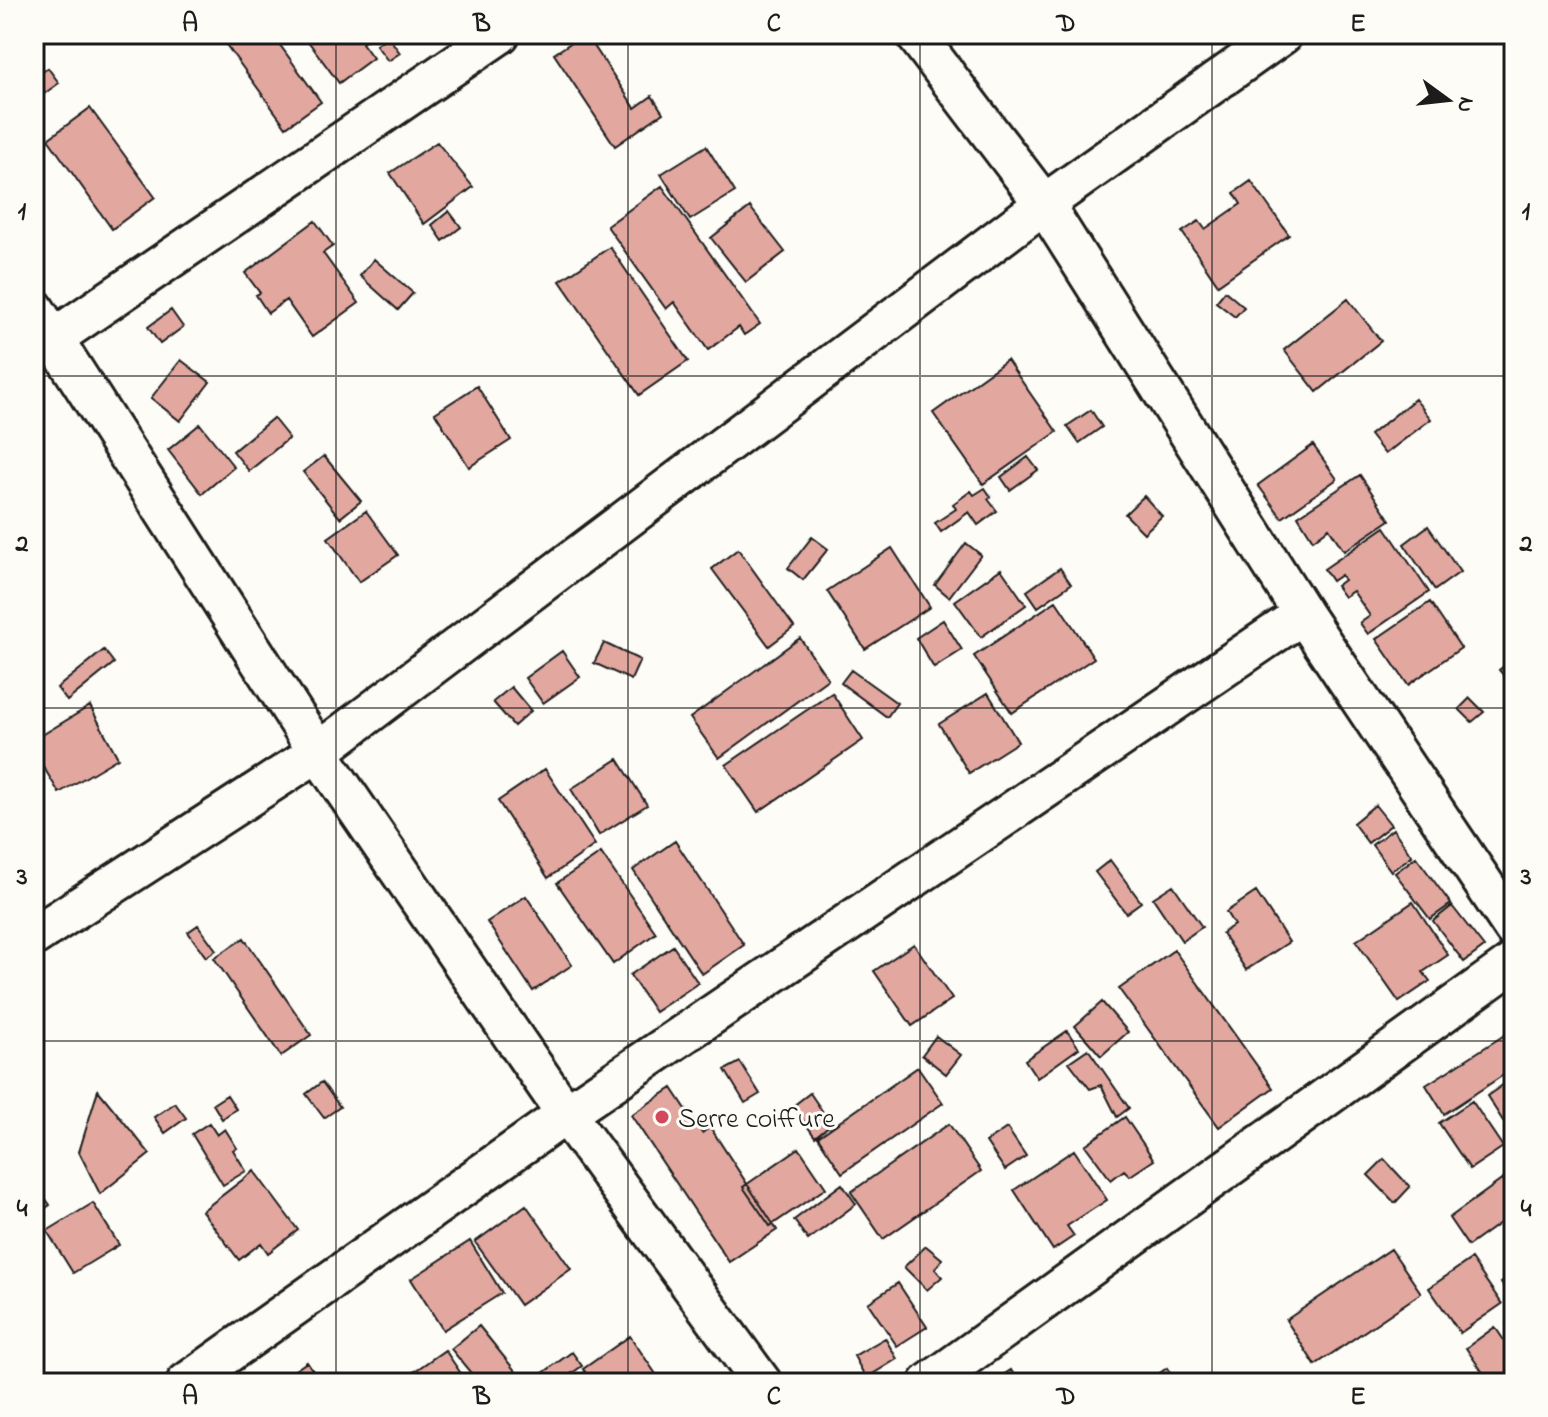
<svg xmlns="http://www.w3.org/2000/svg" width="1548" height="1417" font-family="'Indie Flower',sans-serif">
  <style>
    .building { fill: #e2a8a0; stroke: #1c1c1c; stroke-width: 2 }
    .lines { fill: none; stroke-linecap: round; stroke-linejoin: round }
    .street-casing { stroke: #1c1c1c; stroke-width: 44 }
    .street { stroke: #fdfcf7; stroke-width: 38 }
    .grid { fill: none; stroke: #1c1c1c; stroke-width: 2; stroke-opacity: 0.55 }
    .poi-dot { fill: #d1495b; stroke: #fdfcf7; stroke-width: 3 }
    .labels { text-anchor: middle; stroke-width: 6; stroke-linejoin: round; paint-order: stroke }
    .poi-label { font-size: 28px; fill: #1c1c1c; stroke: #fdfcf7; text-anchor: start }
    .neatline { fill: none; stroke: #1c1c1c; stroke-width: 3 }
    .grid-label { font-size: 26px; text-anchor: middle; font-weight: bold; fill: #1c1c1c }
  </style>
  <rect width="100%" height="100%" fill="#fdfcf7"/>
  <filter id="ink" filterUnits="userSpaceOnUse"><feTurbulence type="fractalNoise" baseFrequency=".0125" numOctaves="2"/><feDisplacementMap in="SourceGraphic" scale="16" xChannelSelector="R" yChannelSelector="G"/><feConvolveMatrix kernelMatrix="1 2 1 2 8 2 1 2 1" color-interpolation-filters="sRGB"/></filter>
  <g filter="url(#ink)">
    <!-- building -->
    <path class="building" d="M229 34H272L321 102 286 127 222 39Z
      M309 34H375L362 43 373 58 339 83 305 37Z
      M584 34H586L635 108 652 96 663 113 615 146 554 54Z
      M388 36 400 53 388 61 376 45Z
      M48 68 59 83 34 101V78Z
      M90 108 155 197 112 229 48 139Z
      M437 142 473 187 424 224 390 173Z
      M706 146 735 192 690 220 661 174Z
      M1251 181 1289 235 1218 285 1182 232 1199 221 1205 229 1241 204 1234 193Z
      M662 186 760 324 744 335 739 327 708 350 674 302 666 309 607 226Z
      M750 207 785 252 746 282 711 238Z
      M449 211 461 227 443 241 432 225Z
      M315 221 333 246 323 253 359 303 312 337 286 300 268 313 256 295 260 293 245 273Z
      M610 247 688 361 639 395 560 281Z
      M374 259 413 293 398 310 360 276Z
      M1225 291 1244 307 1235 317 1216 302Z
      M1348 299 1381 341 1317 392 1284 350Z
      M171 310 183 327 160 344 148 327Z
      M181 360 210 382 180 421 151 398Z
      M1007 360 1057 432 983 484 933 413Z
      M477 386 511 440 469 467 435 413Z
      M1415 399 1431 419 1385 454 1370 435Z
      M1091 410 1102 427 1079 443 1067 426Z
      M273 418 289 438 249 471 233 451Z
      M200 424 234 467 202 494 168 450Z
      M1313 445 1337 479 1282 518 1258 485Z
      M324 456 361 501 340 518 303 472Z
      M1028 457 1038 470 1010 490 1001 477Z
      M1360 475 1390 520 1344 551 1329 528 1313 540 1298 516Z
      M985 488 991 497 988 499 997 511 978 525 969 512 941 532 935 523 956 509 953 504 971 491 974 495Z
      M1144 496 1162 516 1144 533 1125 514Z
      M366 511 398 555 359 582 328 538Z
      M1428 526 1460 572 1435 590 1404 544Z
      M1385 527 1429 592 1368 634 1360 623 1370 616 1353 591 1344 597 1336 586 1344 580 1341 575 1332 581 1324 569Z
      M812 537 828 549 803 580 788 568Z
      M966 543 981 555 949 597 935 585Z
      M892 548 930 607 865 649 827 591Z
      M738 549 794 627 769 646 712 569Z
      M1060 568 1071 584 1038 607 1027 591Z
      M1001 569 1026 605 981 637 955 601Z
      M1056 601 1094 658 1012 713 974 656Z
      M1430 602 1461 648 1408 685 1376 639Z
      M943 620 962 650 934 668 916 638Z
      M800 638 828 679 719 758 690 718Z
      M604 643 640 660 631 680 594 663Z
      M104 650 114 663 67 701 57 688Z
      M562 651 580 677 543 703 525 678Z
      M1514 658V688L1499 670Z
      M851 670 897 703 887 717 841 683Z
      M511 687 531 711 514 726 493 702Z
      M832 693 863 740 758 812 726 765Z
      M988 693 1018 742 969 773 939 724Z
      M1470 698 1484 712 1472 722 1459 709Z
      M90 706 118 758 59 793 34 751V740Z
      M618 759 647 805 599 835 571 789Z
      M545 769 595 845 548 878 498 801Z
      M1375 805 1391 825 1368 843 1353 823Z
      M1393 829 1412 856 1391 871 1372 845Z
      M675 841 744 945 702 974 633 870Z
      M601 853 656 933 613 964 557 883Z
      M1416 857 1451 904 1430 919 1395 873Z
      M1110 860 1141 902 1126 913 1095 872Z
      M1173 885 1202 927 1182 941 1153 898Z
      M1256 892 1289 942 1246 970 1222 933 1234 925 1226 912Z
      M526 896 572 965 533 991 487 922Z
      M1413 902 1448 955 1423 972 1430 981 1399 1002 1356 941Z
      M1452 906 1484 947 1464 962 1433 921Z
      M198 925 216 950 206 957 188 932Z
      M244 938 311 1035 281 1056 214 958Z
      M914 944 952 999 912 1026 874 971Z
      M673 946 698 983 655 1012 630 975Z
      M1174 950 1273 1088 1219 1127 1119 989Z
      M1102 1002 1128 1032 1101 1056 1075 1026Z
      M1514 1029V1068L1444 1114 1426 1085Z
      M1067 1031 1079 1048 1037 1078 1025 1060Z
      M936 1036 961 1055 946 1074 922 1055Z
      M1088 1049 1129 1108 1117 1117 1101 1085 1090 1089 1069 1062Z
      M740 1062 760 1094 745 1103 725 1070Z
      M918 1067 943 1103 842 1173 818 1137Z
      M1514 1077V1138L1487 1096Z
      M322 1082 340 1107 324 1118 306 1094Z
      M672 1088 702 1133 710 1127 777 1230 729 1262 631 1115Z
      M98 1090 150 1154 100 1194 79 1152Z
      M810 1093 831 1124 815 1137 793 1106Z
      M227 1095 236 1109 222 1119 213 1104Z
      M1472 1101 1503 1147 1470 1169 1439 1123Z
      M175 1103 186 1118 165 1133 154 1117Z
      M1125 1117 1154 1160 1130 1176 1124 1170 1111 1180 1085 1145Z
      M209 1123 217 1135 225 1129 237 1148 233 1150 246 1171 223 1185 192 1134Z
      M949 1124 981 1171 883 1239 851 1192Z
      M1007 1128 1026 1156 1005 1170 986 1142Z
      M799 1148 826 1188 770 1226 743 1187Z
      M1074 1150 1107 1200 1067 1226 1074 1236 1053 1250 1014 1190Z
      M1384 1159 1410 1187 1395 1203 1368 1175Z
      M254 1171 298 1230 268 1253 261 1243 239 1260 202 1211Z
      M1514 1171V1213L1468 1246 1449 1218Z
      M34 1182 50 1205 36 1215 34 1212Z
      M842 1184 856 1204 808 1240 794 1220Z
      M93 1203 119 1245 73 1273 47 1231Z
      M526 1205 571 1269 520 1305 475 1242Z
      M470 1241 502 1293 443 1330 411 1279Z
      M926 1246 942 1259 935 1269 942 1277 927 1290 904 1267Z
      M1391 1249 1421 1293 1315 1365 1286 1320Z
      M1471 1259 1502 1304 1460 1333 1429 1288Z
      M1514 1274V1303L1501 1283Z
      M898 1283 927 1327 897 1346 868 1303Z
      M479 1326 525 1383H479L451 1349Z
      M1495 1327 1514 1355V1383H1490L1466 1348Z
      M630 1336 662 1383H593L583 1369Z
      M885 1338 897 1359 866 1378 854 1356Z
      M445 1350 466 1381 404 1383 402 1380Z
      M572 1352 582 1366 558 1383H534L532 1381Z
      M307 1362 321 1383H276Z
      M1167 1368 1178 1383H1152L1150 1380Z
      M1011 1370 1019 1383H993L992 1382Z"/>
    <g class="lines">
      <defs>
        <path id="street" d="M915 34 1044 204 1303 614 1514 929
          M34 308 318 752 566 1114 762 1383
          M54 338 500 34
          M34 936 318 752 1044 204 1283 34
          M186 1383 566 1114 1303 614
          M929 1383 1514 962"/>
      </defs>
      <!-- street casing -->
      <use href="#street" class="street-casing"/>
      <!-- street -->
      <use href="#street" class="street"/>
    </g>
  </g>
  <!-- grid -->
  <path class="grid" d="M336 34V1383M628 34V1383M920 34V1383M1212 34V1383M34 376H1514M34 708H1514M34 1041H1514"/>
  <!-- markers -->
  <circle class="poi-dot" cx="662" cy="1117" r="8"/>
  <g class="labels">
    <!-- poi labels -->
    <g class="poi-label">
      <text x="678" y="1127">Serre coiffure</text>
    </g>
  </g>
  <!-- margin -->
  <rect width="1548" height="1417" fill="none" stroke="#fdfcf7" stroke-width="88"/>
  <!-- north arrow -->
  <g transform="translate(1448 100) rotate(105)" stroke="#fdfcf7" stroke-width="6" paint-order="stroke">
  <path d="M0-6L14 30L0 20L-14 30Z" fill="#1c1c1c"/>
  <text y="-12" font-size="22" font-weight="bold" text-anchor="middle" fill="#1c1c1c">N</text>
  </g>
  <rect x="44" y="44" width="1460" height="1329" class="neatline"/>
  <g class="grid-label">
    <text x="190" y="31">A</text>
    <text x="482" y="31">B</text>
    <text x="774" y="31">C</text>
    <text x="1066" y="31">D</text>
    <text x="1358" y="31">E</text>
    <text x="22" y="219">1</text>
    <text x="1526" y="219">1</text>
    <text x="22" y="551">2</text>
    <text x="1526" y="551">2</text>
    <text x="22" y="884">3</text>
    <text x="1526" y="884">3</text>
    <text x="22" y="1216">4</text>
    <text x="1526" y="1216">4</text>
    <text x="190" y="1404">A</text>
    <text x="482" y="1404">B</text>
    <text x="774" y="1404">C</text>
    <text x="1066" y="1404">D</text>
    <text x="1358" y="1404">E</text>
  </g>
</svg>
